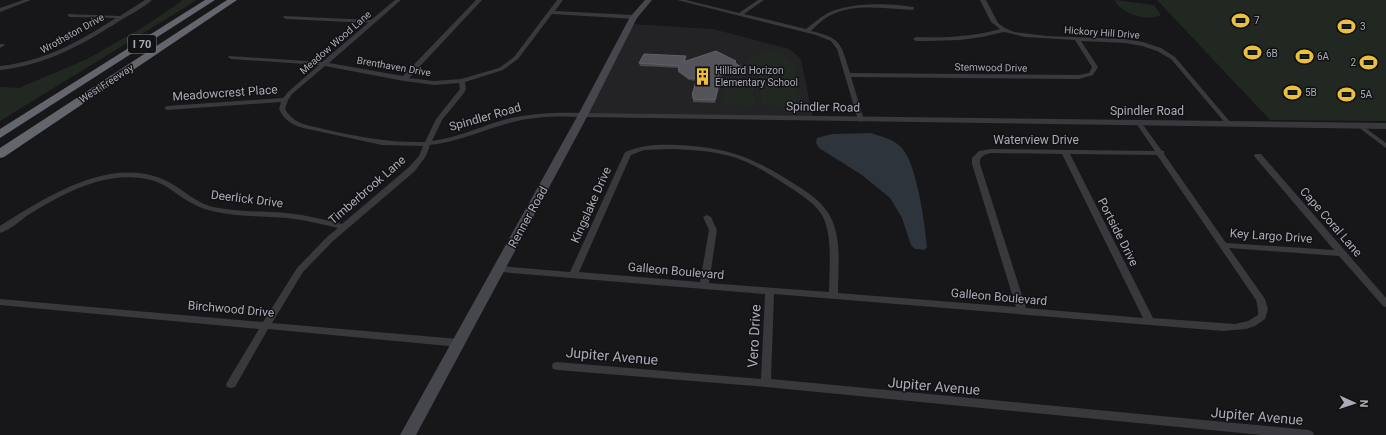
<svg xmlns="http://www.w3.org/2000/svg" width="1386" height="435" font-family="Roboto,sans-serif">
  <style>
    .built { fill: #232325 }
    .green { fill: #212822 }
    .water { fill: #2d343c }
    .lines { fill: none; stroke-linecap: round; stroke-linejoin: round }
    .minor { fill: #38383d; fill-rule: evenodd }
    .tertiary { fill: #38383d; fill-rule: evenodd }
    .secondary { fill: #46474d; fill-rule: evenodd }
    .motorway { fill: #64666e; fill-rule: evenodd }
    .wall { fill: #48484d }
    .shaded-wall { fill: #303033 }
    .building { fill: #535359; stroke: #606168 }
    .labels { text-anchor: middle; stroke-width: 3; stroke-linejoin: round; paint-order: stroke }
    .far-poi-label { font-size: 10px; fill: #a9acb8; stroke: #121113; text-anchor: start }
    .far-street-label { font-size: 10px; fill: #a9acb8; stroke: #121113 }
    .shield { fill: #121113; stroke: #7c7e86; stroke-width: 1 }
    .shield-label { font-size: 11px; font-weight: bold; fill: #a9acb8 }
    .street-label { font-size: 12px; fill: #a9acb8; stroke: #121113 }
    .near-street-label { font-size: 14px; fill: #a9acb8; stroke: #121113 }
  </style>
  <rect width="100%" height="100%" fill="#171618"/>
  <!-- built -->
  <path class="built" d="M631 24 713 29 790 49 801 59 813 119 583 115Z"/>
  <!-- green -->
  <path class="green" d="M183 0H197L0 121V87L19 88 87 59 145 26Z
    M1114 0 1154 5 1161 15C1146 22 1122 14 1114 0Z
    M1157 0H1386V121L1270 120Z
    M767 50C800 52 797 79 797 104L795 106 762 105 758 71 744 61Z
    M727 82 753 83 755 106 721 105Z"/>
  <!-- water -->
  <path class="water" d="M871 133C882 137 894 139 902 148 917 165 925 224 927 247L924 250 915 249 911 245 902 218 890 198 862 175 819 148 816 143 817 138 832 134Z"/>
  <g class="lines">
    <!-- minor -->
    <path class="minor" d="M23 0H31L0 12V8Z
      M145 0H152C143 8 131 14 121 20 82 45 46 65 0 70V66C45 61 78 42 116 18L70 17 68 16V14L120 16Z
      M395 0H401L329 63 403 76 476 0H482L409 78 434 81 461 79 499 68 514 57 557 0H563L555 11 634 15 637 17 634 19 552 14 518 59 503 70 465 82 466 89 464 93 442 120 432 141C456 138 477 128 500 121 527 113 555 112 583 113L586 115 583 117C560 116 536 116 513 122 485 129 459 142 430 145L426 156 415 171 333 241 303 272 272 323 459 339 462 340 464 343 462 346 459 347 268 329 235 387 231 388 227 387 226 384 259 329 0 305V299L263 322 297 268 327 237 338 228C321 224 304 220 287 218 262 216 237 217 212 211 194 207 182 197 167 187 146 174 119 176 96 182 72 189 49 202 28 215 20 221 10 230 0 233V226C45 198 105 158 160 178 179 185 193 202 213 207 237 212 262 211 286 213 305 215 324 219 342 224L409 167 419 156 423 146 382 145 303 128C292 125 284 120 279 109L281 102 167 110 164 108 167 106 283 98 288 92 319 65 231 59 228 57 229 56 322 62 368 23 286 19 283 17 284 16 371 20ZM325 66 404 81 434 85 459 83 460 89 436 119 425 142C392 143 360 137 328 130 317 127 305 126 295 120 291 117 288 114 285 109L288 100 292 94Z
      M677 0H686L739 13 758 0H764L744 14 806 29C813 24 820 17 828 13 850 2 890 3 914 7V9L912 10C885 9 856 3 831 15 823 19 817 25 811 31 842 38 841 44 850 73L1079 75 1089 73 1092 67 1075 40 1025 37 1004 32 982 37 960 40 927 41H916L913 39 916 37C944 38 972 37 1000 29L991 22 980 0H986L998 23 1005 28 1014 32 1047 36 1125 39 1143 42 1161 48 1175 57 1231 123 1228 125 1226 124 1171 59 1157 51 1142 46 1125 43 1081 41 1098 67 1093 75 1079 79 851 77 864 120 861 122 858 120 837 49 831 41 816 35Z
      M0 44H4L5 45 0 48Z
      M1139 121 1141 122 1162 151H1164V154L1226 243 1334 250 1254 156 1255 154H1261L1386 298V307L1383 306 1339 256 1229 248 1265 299 1268 309 1265 319 1255 326 1246 329 1223 331 774 294 771 379 1309 430 1313 432 1314 435H1262L766 387 557 370 553 369 552 366 553 363 557 362 761 379 765 294 500 272 497 271 496 269 497 267 500 266 570 272 625 152C642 145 659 144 676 145 727 147 753 157 796 185 809 193 824 203 831 218 842 240 838 269 838 293L1016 307 972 164V158L979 151 991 149 1155 151 1136 123ZM672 149C688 150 705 150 721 154 748 159 771 175 794 190 804 197 817 205 823 217 833 238 829 270 829 292L709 283 717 230 711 217 707 215 703 217 709 230 700 282 579 272 631 155 644 150ZM991 153 1062 154 1143 318 1026 308 980 164V159L984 155ZM1070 154 1157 155 1256 300 1258 309V315L1248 321 1235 324 1153 318Z
      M1360 124 1386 143V148L1358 127 1357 126Z"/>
    <!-- tertiary -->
    <path class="tertiary" d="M580 113 1386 123V129L583 117 579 115Z"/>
    <!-- secondary -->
    <path class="secondary" d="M645 0H652L637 18 588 115 416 435H400L578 115 630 17Z"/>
    <!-- motorway -->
    <path class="motorway" d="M205 0H215L0 138V129Z
      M227 0H237L4 157 0 158V148Z"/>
  </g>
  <!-- wall -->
  <path class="wall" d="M686 56V59L685 61H736V64L741 67V69L722 76 715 103 693 102V98H692V95L696 81 689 80 678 72 679 68 640 66 639 63Z"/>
  <!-- shaded-wall -->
  <path class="shaded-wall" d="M741 67V69L722 76 715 103V100L722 73Z"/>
  <!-- building -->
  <path class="building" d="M716 51 736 61 734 62 741 67 722 73 715 100 693 99 694 95H692L697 78H689L678 70 680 66 639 63 644 54 686 56 683 62Z"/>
  <!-- icons -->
  <defs>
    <symbol id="stadium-bare" viewBox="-9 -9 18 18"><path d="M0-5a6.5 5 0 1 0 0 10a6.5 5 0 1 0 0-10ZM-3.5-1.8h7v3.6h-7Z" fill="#ebc03c" stroke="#121113" stroke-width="2.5" paint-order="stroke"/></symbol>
    <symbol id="building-bare" viewBox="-9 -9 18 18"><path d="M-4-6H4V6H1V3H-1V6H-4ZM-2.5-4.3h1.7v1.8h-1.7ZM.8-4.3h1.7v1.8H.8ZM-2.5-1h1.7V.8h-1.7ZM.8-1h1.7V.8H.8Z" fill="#ebc03c" stroke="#121113" stroke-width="2.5" paint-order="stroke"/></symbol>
  </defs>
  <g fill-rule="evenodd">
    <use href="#stadium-bare" x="1228" y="8" width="25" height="25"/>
    <use href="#stadium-bare" x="1334" y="14" width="25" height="25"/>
    <use href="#stadium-bare" x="1240" y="40" width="25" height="25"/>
    <use href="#stadium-bare" x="1292" y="44" width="25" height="25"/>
    <use href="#stadium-bare" x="1356" y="50" width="25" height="25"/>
    <use href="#building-bare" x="690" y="64" width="25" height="25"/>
    <use href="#stadium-bare" x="1280" y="80" width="25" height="25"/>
    <use href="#stadium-bare" x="1334" y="82" width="25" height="25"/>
  </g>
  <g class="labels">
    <!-- far-poi labels -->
    <g class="far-poi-label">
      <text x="1254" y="24">7</text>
      <text x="1360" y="30">3</text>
      <text x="1266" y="57">6B</text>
      <text x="1317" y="60">6A</text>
      <text x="1356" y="66" text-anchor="end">2</text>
      <text x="715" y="74">Hilliard Horizon<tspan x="715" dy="12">Elementary School</tspan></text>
      <text x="1305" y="96">5B</text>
      <text x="1360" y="98">5A</text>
    </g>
    <!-- far-street labels -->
    <g class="far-street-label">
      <text transform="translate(1102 32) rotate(4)" y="4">Hickory Hill Drive</text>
      <text transform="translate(72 33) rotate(-29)" y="4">Wrothston Drive</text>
      <text transform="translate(335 42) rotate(-41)" y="4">Meadow Wood Lane</text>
      <text transform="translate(394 66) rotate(10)" y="4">Brenthaven Drive</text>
      <text transform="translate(991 67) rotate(1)" y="4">Stemwood Drive</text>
      <text transform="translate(106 83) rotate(-33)" y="4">West Freeway</text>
    </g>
    <!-- shield labels -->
    <rect class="shield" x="128" y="35" width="28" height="18" rx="3"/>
    <g class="shield-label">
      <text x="142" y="48">I 70</text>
    </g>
    <!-- street labels -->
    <g class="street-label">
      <text transform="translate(225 93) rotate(-4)" y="4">Meadowcrest Place</text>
      <text transform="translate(823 107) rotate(1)" y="4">Spindler Road</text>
      <text x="1147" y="115">Spindler Road</text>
      <text transform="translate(485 117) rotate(-16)" y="4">Spindler Road</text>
      <text x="1036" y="144">Waterview Drive</text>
      <text transform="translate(367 190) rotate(-41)" y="4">Timberbrook Lane</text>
      <text transform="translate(247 199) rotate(7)" y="4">Deerlick Drive</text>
      <text transform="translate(591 205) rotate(-66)" y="4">Kingslake Drive</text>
      <text transform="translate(528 217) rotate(-61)" y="4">Renner Road</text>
      <text transform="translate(1331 222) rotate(49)" y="4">Cape Coral Lane</text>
      <text transform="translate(1118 232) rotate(63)" y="4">Portside Drive</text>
      <text transform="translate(1271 236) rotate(4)" y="4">Key Largo Drive</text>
      <text transform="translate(676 271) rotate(5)" y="4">Galleon Boulevard</text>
      <text transform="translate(999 297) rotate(5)" y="4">Galleon Boulevard</text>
      <text transform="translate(231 309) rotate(5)" y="4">Birchwood Drive</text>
    </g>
    <!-- near-street labels -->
    <g class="near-street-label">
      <text transform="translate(754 336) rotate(-87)" y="5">Vero Drive</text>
      <text transform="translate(612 356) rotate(5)" y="5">Jupiter Avenue</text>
      <text transform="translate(934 386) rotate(5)" y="5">Jupiter Avenue</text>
      <text transform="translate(1257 416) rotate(5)" y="5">Jupiter Avenue</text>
    </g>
  </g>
  <!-- north arrow -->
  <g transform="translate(1354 403) rotate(93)" stroke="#121113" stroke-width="3" paint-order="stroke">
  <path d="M0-3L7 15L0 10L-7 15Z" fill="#a9acb8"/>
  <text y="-6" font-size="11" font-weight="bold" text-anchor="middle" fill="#a9acb8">N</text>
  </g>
</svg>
